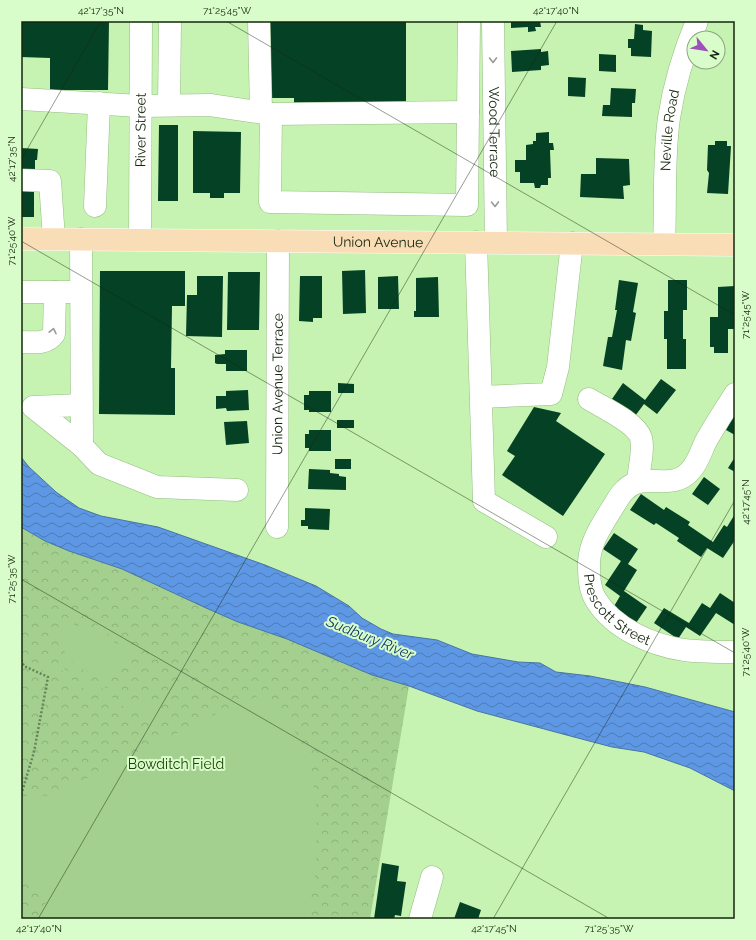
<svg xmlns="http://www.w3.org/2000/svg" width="756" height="940" font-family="Raleway,sans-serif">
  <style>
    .park { fill: url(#park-crowns) }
    .pitch { fill: #a3d08f }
    .water { fill: url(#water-waves); stroke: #4875a3 }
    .building { fill: #054124 }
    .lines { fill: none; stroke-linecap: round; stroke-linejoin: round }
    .minor-casing { stroke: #94be81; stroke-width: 23 }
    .major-casing { stroke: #fff; stroke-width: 23 }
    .path { stroke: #67845a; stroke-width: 2.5; stroke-dasharray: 2 2; stroke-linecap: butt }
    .minor { stroke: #fff; stroke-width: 22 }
    .major { stroke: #f8ddb6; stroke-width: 22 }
    .oneway { stroke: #969d93 }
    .ticks { fill: none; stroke: #16260e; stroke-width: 1; stroke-opacity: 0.45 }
    .labels { text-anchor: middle; stroke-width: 4; stroke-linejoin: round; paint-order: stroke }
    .street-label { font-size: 14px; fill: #16260e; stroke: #d9fdca }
    .park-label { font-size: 14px; fill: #1e4206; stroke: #d9fdca }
    .water-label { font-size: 15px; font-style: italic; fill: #153b6b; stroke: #d9fdca }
    .neatline { fill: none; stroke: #16260e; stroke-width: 1.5 }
    .ticks-label { font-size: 10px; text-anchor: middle; fill: #16260e }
  </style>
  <defs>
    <pattern id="park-crowns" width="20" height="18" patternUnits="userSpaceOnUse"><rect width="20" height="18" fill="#a3d08f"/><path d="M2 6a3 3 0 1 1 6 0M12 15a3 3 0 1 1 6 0" fill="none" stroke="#8cb27a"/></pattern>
    <pattern id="water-waves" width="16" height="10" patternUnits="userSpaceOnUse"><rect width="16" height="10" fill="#5e97e3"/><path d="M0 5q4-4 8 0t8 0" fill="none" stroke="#4d7bb6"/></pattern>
  </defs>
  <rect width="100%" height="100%" fill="#c6f2b2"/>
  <!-- park -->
  <path class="park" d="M21 527 45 541 69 551 122 569 206 608 238 622 287 639 372 675 409 686 370 919H21Z"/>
  <!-- pitch -->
  <path class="pitch" d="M64 620 91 632 95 624 109 630 106 639 135 651C132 655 129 661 126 664 104 683 69 672 62 644 60 636 62 628 64 620Z
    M30 654 143 704 145 701 162 708 154 724 138 716 139 713 26 663 27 660 141 710 142 706 29 656Z
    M260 695 292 726 310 759 317 812 316 870 306 919H54L48 907 21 869V808L27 795 53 796 141 750 214 715Z"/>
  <!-- water -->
  <path class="water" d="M21 457 29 467 56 492 79 508 101 516 158 527 265 565 316 586 349 606 362 618 381 629 393 634 437 640 472 654 518 662 540 663 556 672 590 676 645 687 735 712V791L690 768 644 752 612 747 574 737 477 711 409 686 372 675 287 639 238 622 206 608 122 569 69 551 45 541 21 527Z"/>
  <!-- building -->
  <path class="building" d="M21 21H109L108 90H50V58L21 57Z
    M270 21H406V107L294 103V98H269Z
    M511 21H540L541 27H535L536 31 528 32V27L511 28Z
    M635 24 643 25V30L652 31 651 57 631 56V48H628V39H634Z
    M541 49V52L548 51 549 65 541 66V70L512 72 511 51Z
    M599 54 616 55V72L599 71Z
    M568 77 586 78 585 97 568 96Z
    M611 88 636 89 635 103H632V117L602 116 603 105H610Z
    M159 125H178V201H158Z
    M193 131 241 132 240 193H224V198H210V193H193Z
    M549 132V143H553L554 150H550L551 178H548V185H541L540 188H535L534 183H520V172H515V160H526V145L533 144V141H536V133Z
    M715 141H727V146H731L728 194 707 193 709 173 707 170 708 145H715Z
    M21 148 38 149 37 160H35V178H21Z
    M596 158 629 159 630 185 623 186 624 199 580 197 581 174H596Z
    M21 183H34V217H21Z
    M365 270 366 313 343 314 342 271Z
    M100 271H185V306H172L171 368H175V415L99 414Z
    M228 272H260L259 330H227Z
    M197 276H223L222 337 186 336 187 295H197Z
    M300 276H322V318H313V322L299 321Z
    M398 276 399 309H378V277Z
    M438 277 439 317H414V311H416V278Z
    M619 280 638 283 633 312 636 313 631 341 626 340 622 370 603 366 608 337H612L617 310H615Z
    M668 280H687V310H683V339H686V369H667V339H664V311H668Z
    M735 286V329H728V353H714V347H710V317H718V287Z
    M225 350H247V371H226V364H217L215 363V355L225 354Z
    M661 379 676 390 657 414 644 404 635 416 612 399 623 383 645 400Z
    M338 383 354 384V393H338Z
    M248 390 249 410 227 411 226 408 216 409V396H226V391Z
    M309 391H331V412H309V410H304V395H309Z
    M534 407 561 413 556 421 605 454 563 516 502 475 515 456 507 451Z
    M735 412V435L726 430Z
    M337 420H354V428H337Z
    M247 421 249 443 226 445 224 422Z
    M309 430H331V451H309V448H305V434H309Z
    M735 457V472L728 468Z
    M335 459H351V469H335Z
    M309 469 330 470V473L339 474V476L346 477V490L308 489Z
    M704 477 720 489 708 505 692 494Z
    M641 494 664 510 666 507 690 522 688 525 713 542 724 525 727 527 735 514V540L723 558 707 548 701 557 677 541 679 538 656 523 654 525 630 510Z
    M305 508 330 509 329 530 308 529V526H301V520H305Z
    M614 533 638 549 628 564 637 570 624 591 647 607 636 623 613 608 620 596 605 585 621 561 603 549Z
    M720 593 735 603V625L716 613 700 636 686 627 678 639 654 623 664 608 689 623 702 603 710 608Z
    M382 863 399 866 397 881 406 882 401 916 395 915 394 919H374Z
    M460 902 481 910 478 919H454Z"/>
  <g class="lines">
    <defs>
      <g id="minor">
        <path d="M259 21 261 112"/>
        <path id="s1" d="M493 21 496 242"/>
        <path d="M21 99 140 106 210 105 271 114 270 202 467 205 469 21"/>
        <path d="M169 105 170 21"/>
        <path d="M271 114 468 112"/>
        <path d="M21 180 50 181 54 239"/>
        <path d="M95 206 99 103"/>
        <path d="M81 239 82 446 33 407 82 405"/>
        <path id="s2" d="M140 239 141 21"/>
        <path d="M476 242 484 501 546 537"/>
        <path id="s3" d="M664 244C666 203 663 159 669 118 674 85 684 52 697 21"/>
        <path d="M21 292H70"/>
        <path d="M21 342C33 342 46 345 54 334L55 292"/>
        <path id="s4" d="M735 394C725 410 714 426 705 443 701 452 698 462 691 470 672 493 645 470 625 490 619 495 616 503 611 510 601 526 590 543 589 562 589 575 589 589 596 600 614 629 652 645 684 650 701 652 718 652 735 652"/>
        <path d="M481 397 551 394 558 367 572 243"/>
        <path d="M589 399C602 407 637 423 641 438 644 449 639 469 638 481"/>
        <path d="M82 446 99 464 157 487 237 490"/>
        <path id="s5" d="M277 527 278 241"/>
        <path d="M420 919 432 877"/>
      </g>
      <g id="major">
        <path id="s6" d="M21 239 735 245"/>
      </g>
    </defs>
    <!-- minor casing -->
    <use href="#minor" class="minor-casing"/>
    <!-- major casing -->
    <use href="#major" class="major-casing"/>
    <!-- path -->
    <path class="path" d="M21 660 24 666 48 677 34 752 21 795"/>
    <!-- minor -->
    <use href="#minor" class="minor"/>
    <!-- major -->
    <use href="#major" class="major"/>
  </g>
  <!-- one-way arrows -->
  <defs><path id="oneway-chevron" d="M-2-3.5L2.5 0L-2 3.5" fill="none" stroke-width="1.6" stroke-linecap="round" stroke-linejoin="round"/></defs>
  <g class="oneway">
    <use href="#oneway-chevron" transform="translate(493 60) rotate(89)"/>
    <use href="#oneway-chevron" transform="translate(495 204) rotate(89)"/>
    <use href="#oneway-chevron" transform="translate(53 331) rotate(-78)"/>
  </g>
  <!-- ticks -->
  <path class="ticks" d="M226 21 735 315M21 160 101 21M21 241 735 653M21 579 610 919M21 917 25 919M38 919 557 21M493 919 735 500"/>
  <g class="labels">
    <!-- street labels -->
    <g class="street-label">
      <text dy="5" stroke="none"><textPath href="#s2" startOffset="109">River Street</textPath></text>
      <text dy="5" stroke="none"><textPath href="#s3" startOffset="114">Neville Road</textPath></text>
      <text dy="5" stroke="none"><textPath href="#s1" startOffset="111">Wood Terrace</textPath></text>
      <text dy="5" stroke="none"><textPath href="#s6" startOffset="357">Union Avenue</textPath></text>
      <text dy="5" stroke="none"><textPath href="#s5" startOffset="143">Union Avenue Terrace</textPath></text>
      <text dy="5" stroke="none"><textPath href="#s4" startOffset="301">Prescott Street</textPath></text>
    </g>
    <!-- park labels -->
    <g class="park-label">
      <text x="176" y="769">Bowditch Field</text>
    </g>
    <!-- water labels -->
    <g class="water-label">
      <text transform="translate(370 638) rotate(22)" y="5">Sudbury River</text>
    </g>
  </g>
  <!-- border -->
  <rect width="756" height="940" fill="none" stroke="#d9fdca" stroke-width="44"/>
  <!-- north arrow -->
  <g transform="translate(706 50) rotate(120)"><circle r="19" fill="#d9fdca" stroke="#8ba77f"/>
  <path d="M0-3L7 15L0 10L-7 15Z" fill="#a04ebd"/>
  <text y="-6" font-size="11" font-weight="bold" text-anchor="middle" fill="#16260e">N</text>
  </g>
  <rect x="22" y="22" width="712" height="896" class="neatline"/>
  <g class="ticks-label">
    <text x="101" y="14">42°17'35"N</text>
    <text x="227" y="14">71°25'45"W</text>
    <text x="556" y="14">42°17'40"N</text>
    <text transform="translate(11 159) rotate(-90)" y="4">42°17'35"N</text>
    <text transform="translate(11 241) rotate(-90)" y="4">71°25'40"W</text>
    <text transform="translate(745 315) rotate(-90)" y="4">71°25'45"W</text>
    <text transform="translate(745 502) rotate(-90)" y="4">42°17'45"N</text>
    <text transform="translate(11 579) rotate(-90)" y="4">71°25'35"W</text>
    <text transform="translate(745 652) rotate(-90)" y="4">71°25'40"W</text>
    <text x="39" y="932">42°17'40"N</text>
    <text x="494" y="932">42°17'45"N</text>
    <text x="609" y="932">71°25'35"W</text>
  </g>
</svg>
